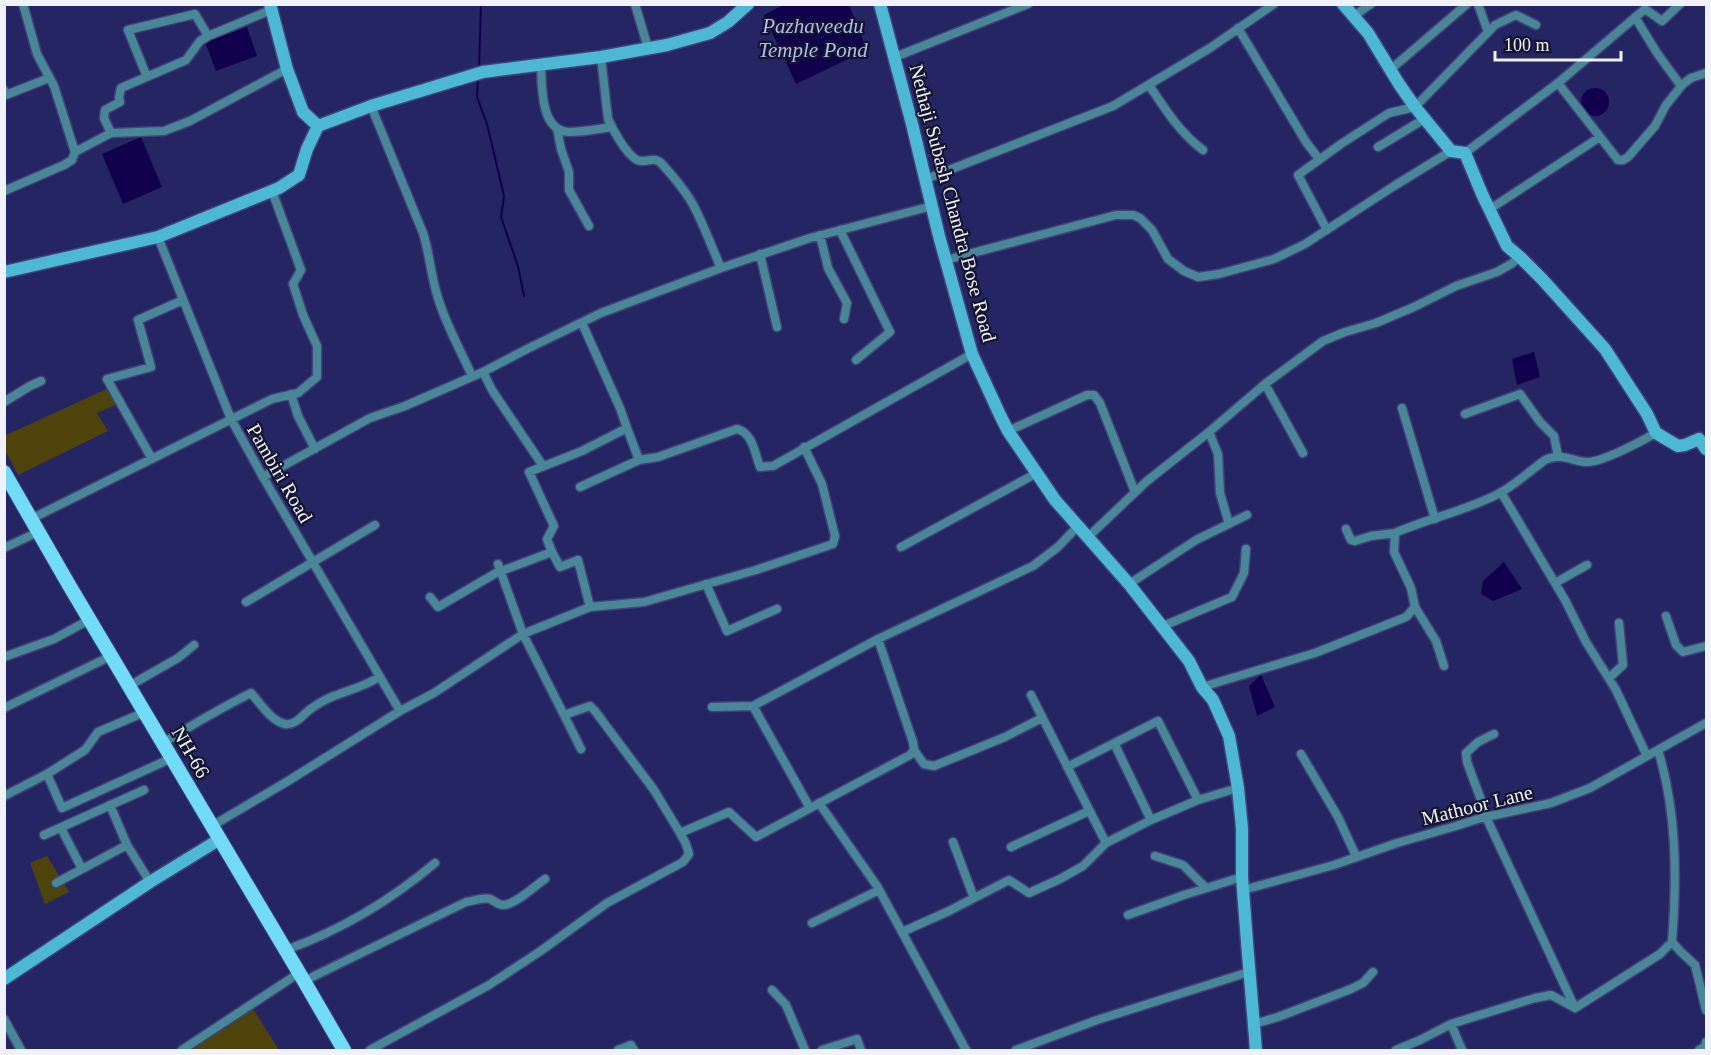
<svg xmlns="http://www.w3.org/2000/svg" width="1711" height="1055" font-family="'Times New Roman',serif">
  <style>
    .green { fill: #4e440b }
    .water { fill: #11014c }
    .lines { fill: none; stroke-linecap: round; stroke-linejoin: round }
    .stream { stroke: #11014c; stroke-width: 2 }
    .street-casing { stroke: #414279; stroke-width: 11 }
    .secondary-casing { stroke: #414279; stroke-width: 15 }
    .primary-casing { stroke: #414279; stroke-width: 16 }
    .street { stroke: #498798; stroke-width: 8 }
    .secondary { stroke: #4db8d4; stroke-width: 12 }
    .primary { stroke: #72dbf7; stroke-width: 14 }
    .labels { text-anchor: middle; stroke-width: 4.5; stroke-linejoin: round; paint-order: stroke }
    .street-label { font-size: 20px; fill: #f0f1f9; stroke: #121430 }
    .water-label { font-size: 21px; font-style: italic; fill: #b3bbef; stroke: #121430 }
  </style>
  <rect width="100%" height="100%" fill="#252564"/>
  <!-- green -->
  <path class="green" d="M109 388 118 404 97 413 108 431 18 475 5 450 4 436Z
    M47 856 69 892 45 904 30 863Z
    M252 1007 279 1050H186Z"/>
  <!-- water -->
  <path class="water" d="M785 4 849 5 867 50 796 84 764 15Z
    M247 27 257 56 216 71 205 42Z
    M1581 102a14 14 0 1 1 28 0a14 14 0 1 1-28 0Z
    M141 137 162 187 123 204 102 154Z
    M1534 352 1540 377 1517 385 1512 359Z
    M1504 562 1522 589 1493 601 1481 594 1483 581Z
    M1261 675 1275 707 1257 716 1249 686Z"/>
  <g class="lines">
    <!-- stream -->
    <path class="stream" d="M479 69 481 4
      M478 79 477 97 487 124 504 196 501 217 518 266 524 296"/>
    <defs>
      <path id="street" d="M23 4 37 54 54 86 75 152
        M635 4 648 48
        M1478 4 1488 32
        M1354 16 1371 4
        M1635 17 1657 53 1681 86
        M1238 28 1306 142 1319 159
        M601 57 608 119C613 130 626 154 637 160 646 164 654 155 662 164 672 175 683 188 691 201 703 222 711 246 721 268
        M895 57 1028 4
        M541 65C542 86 540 131 569 132 583 132 598 129 612 127
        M1390 70 1467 4
        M147 77 128 30 195 14 208 36
        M1558 83 1645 9 1662 21 1680 4
        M1149 85C1165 109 1180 133 1203 150
        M4 90 6 95 49 78
        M371 106 423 233C430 255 431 277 438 298 446 325 461 351 472 376
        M557 128 561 149 569 172V190L589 226
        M111 133 164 131 190 121 287 69
        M1378 147 1426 118
        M1465 153 1558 83 1618 160H1623L1628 157 1655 126 1666 105 1683 84 1691 78 1706 73
        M926 179 1113 106 1210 48 1274 4
        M4 191 64 165 72 160 75 152 111 133 104 118 105 110 120 102 119 97 121 88 186 60 200 41 208 36 271 10
        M1490 209 1600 137
        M840 230 890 332 856 360
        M1327 230 1298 175 1341 144 1389 113 1415 107 1495 25 1516 15 1536 25
        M820 235 828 268 847 303 844 319
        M158 237 231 419 263 477 400 711
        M760 254 777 327
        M946 260 1116 215H1133L1140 218 1152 230 1168 259 1184 271 1198 277 1219 274 1274 259 1305 244 1394 186 1451 151
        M483 372 492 390 543 466
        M1265 384 1303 453
        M291 394 298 416 315 449
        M4 402 30 386 41 381
        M1402 408 1435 519
        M1465 414 1520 394 1540 422 1554 436 1558 456
        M627 428 639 460
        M1008 431 1087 395H1094L1100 403 1135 492
        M1209 432 1218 454 1220 493 1229 524
        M152 459 107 379 151 367 138 320 183 300
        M263 477 370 418 405 406 483 372 527 349 601 313 721 268 810 238 932 206
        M580 487 639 460 658 457 737 429C753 433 755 454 760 467L773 466 972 354
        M1501 492 1565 600 1586 642 1616 690 1647 756
        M31 519 272 399 298 393 317 377V346L303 315 293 284 301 270 272 191
        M1346 529 1351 540 1355 541 1371 536 1395 533
        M1088 537 1147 481 1209 432 1265 384 1323 341 1345 332 1376 323 1414 307 1456 286 1497 272 1511 264 1520 257
        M901 547 1037 473
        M4 548 38 532
        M552 552 560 567 578 560 590 607
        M498 564 523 634 564 715 590 706 595 711 654 790 680 833
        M1555 583 1587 565
        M706 584 727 631 777 609
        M1129 584 1196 540 1247 515
        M430 597 438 607 496 573 552 552 547 539 554 526 529 472 582 451 627 428 620 408 582 323
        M246 602 375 525
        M1415 607 1436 641 1444 666
        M1666 616 1676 645 1683 652 1706 646
        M1163 626 1232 597 1244 573 1246 549
        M4 657 54 639 89 620
        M1609 678 1623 665 1619 623
        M129 686 178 658 194 645
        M1202 687 1315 653 1406 617 1415 607 1411 588 1394 552 1395 533C1429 518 1466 511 1500 493 1516 484 1530 471 1545 460 1562 452 1570 461 1586 462 1601 463 1642 441 1656 433
        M1031 695 1106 843
        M753 706 810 808
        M712 707 753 706 878 639
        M4 708 111 656
        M564 715 581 749
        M163 743C192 725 221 708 251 693 260 703 271 721 285 724 296 726 304 713 312 708 333 692 358 691 379 677
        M1115 745 1151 820
        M914 750 924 764 934 766 1005 737 1042 718
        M1658 750C1677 812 1677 878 1672 942L1681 952 1695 965 1706 1010
        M1301 754 1338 817 1356 856
        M1067 767 1158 721 1198 800
        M47 774 85 750 98 732 145 712
        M4 796 47 774 62 808 172 758
        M819 803 877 886 902 932
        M110 805 127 845 150 882
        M1487 816 1467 762 1466 753 1478 742 1494 734
        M1486 817 1575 1008
        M212 826 288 781 400 711 434 693 523 634 590 607 644 602 756 570 833 544 835 536 822 484 804 447
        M61 828 82 869
        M44 835 144 790
        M953 842 974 898
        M1011 847 1089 811
        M1155 856 1183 865 1206 888
        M56 883 127 845
        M1243 890 1334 865 1397 843 1456 826 1487 816 1486 817 1551 803 1590 788 1706 723
        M1128 915 1184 895 1242 877
        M812 923 879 890
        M286 950C341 930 390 901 435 863
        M304 981 466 902C473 901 483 897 490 899 495 901 498 905 503 905 515 905 535 886 545 879
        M772 990 786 1005 805 1050
        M4 1019 21 1050
        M1254 1024 1278 1017 1351 989 1363 983 1373 972
        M1451 1024 1462 1050
        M182 1050 299 973
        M370 1050 489 985 542 950 607 903 683 862 689 854 686 844 680 833 729 812 756 837 910 755 914 750 913 742 878 639 1033 566 1058 547 1078 526
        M618 1050 631 1045 634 1050
        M822 1050 857 1039 861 1050
        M966 1050 902 932 949 911 1009 880 1029 893 1060 879 1083 866 1106 843 1151 820 1198 800 1238 788
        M1016 1050 1097 1020 1249 972
        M1396 1050 1420 1040 1451 1024 1535 998 1551 995 1575 1008 1660 954 1672 942
        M1699 1050 1706 1046V1042"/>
      <path id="secondary" d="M270 4 287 69 303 112 318 126
        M880 4 912 124 939 236 972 354 1000 415 1008 431 1055 500 1129 584 1189 661 1202 687 1213 700 1229 736 1238 788 1242 828V877L1247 942 1256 1050
        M1343 4 1368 33 1399 84 1415 107 1451 151 1465 153 1482 194 1507 246 1520 257 1542 279 1605 349 1647 414 1656 433 1678 446 1685 445 1699 439 1706 449
        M318 126 371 106 483 72 601 57 667 45 710 33 728 22 748 4
        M4 272 158 237 279 188 299 175 307 149 318 126
        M4 979 150 882 220 839"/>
      <path id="primary" d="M4 472 69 585 304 981 344 1050"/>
    </defs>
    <!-- street casing -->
    <use href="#street" class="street-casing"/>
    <!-- secondary casing -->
    <use href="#secondary" class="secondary-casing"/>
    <!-- primary casing -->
    <use href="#primary" class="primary-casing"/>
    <!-- street -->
    <use href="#street" class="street"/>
    <!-- secondary -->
    <use href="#secondary" class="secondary"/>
    <!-- primary -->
    <use href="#primary" class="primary"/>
  </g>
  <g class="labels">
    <!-- street labels -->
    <g class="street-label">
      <text transform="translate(953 203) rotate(75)" y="7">Nethaji Subash Chandra Bose Road</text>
      <text transform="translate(280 473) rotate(60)" y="7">Pambiri Road</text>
      <text transform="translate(191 752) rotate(60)" y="7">NH-66</text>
      <text transform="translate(1477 805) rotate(-14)" y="7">Mathoor Lane</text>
    </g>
    <!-- water labels -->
    <g class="water-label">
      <text x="813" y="33">Pazhaveedu<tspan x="813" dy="24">Temple Pond</tspan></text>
    </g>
  </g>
  <!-- border -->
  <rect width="1711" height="1055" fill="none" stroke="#f0f1f9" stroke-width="12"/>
  <!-- scale -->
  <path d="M1495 51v9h126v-9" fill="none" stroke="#f0f1f9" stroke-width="3"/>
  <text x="1504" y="51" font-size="18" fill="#f0f1f9" stroke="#121430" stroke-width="4.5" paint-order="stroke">100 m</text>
</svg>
